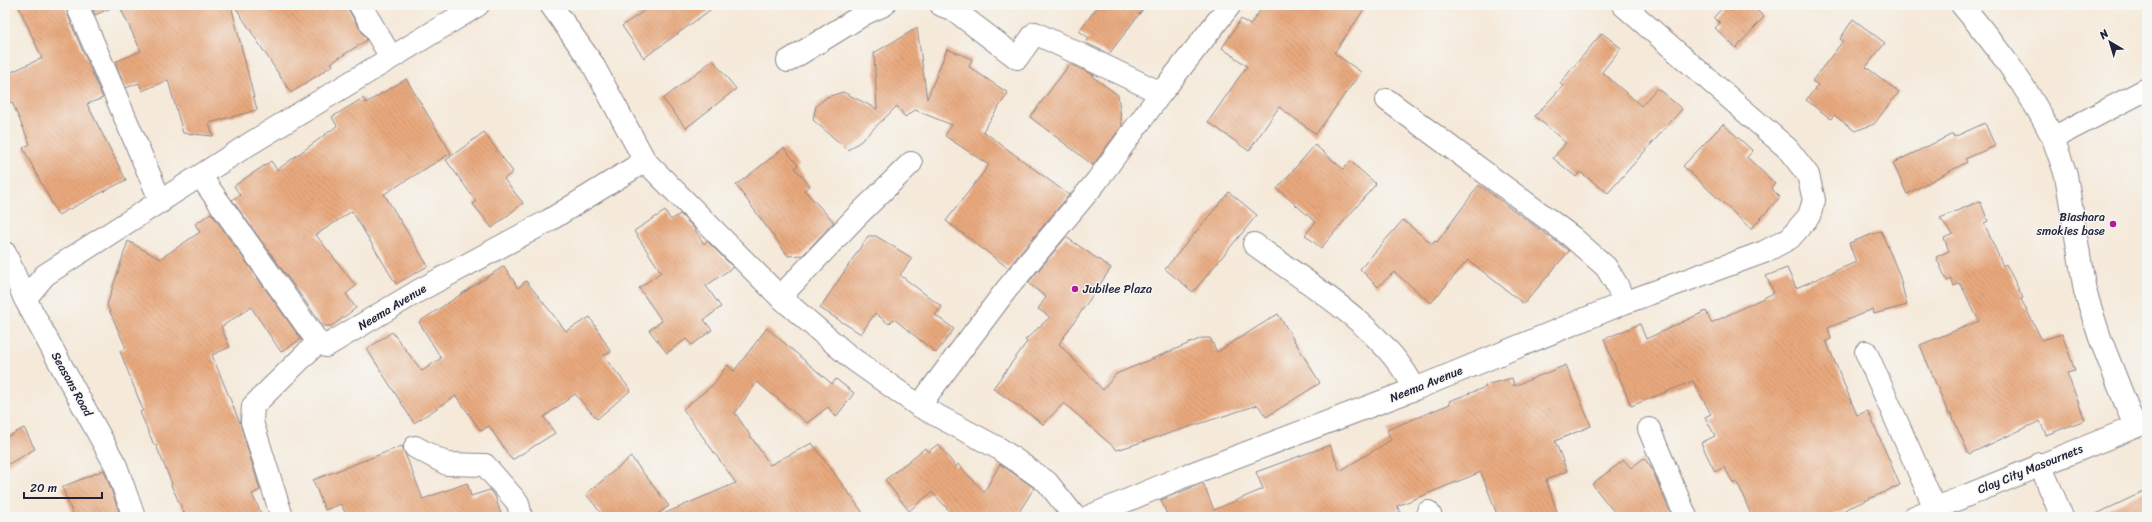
<svg xmlns="http://www.w3.org/2000/svg" width="2152" height="522" font-family="Sriracha,sans-serif">
  <style>
    .building { fill: url(#building-back-hatch) }
    .lines { fill: none; stroke-linecap: round; stroke-linejoin: round }
    .minor-casing { stroke: #8c868a; stroke-width: 24 }
    .minor { stroke: #fff; stroke-width: 22 }
    .poi-dot { fill: #b5179e; stroke: #f6f6f2; stroke-width: 1.5 }
    .labels { text-anchor: middle; stroke-width: 3; stroke-linejoin: round; paint-order: stroke }
    .poi-label { font-size: 12px; fill: #22223b; stroke: #f6f6f2; text-anchor: end }
    .street-label { font-size: 12px; fill: #22223b; stroke: #f6f6f2 }
  </style>
  <defs>
    <pattern id="building-back-hatch" width="6" height="6" patternUnits="userSpaceOnUse"><rect width="6" height="6" fill="#e8a87d"/><path d="M-1 5l2 2M0 0l6 6M5-1l2 2" fill="none" stroke="#c7906d"/></pattern>
  </defs>
  <rect width="100%" height="100%" fill="#f6f6f2"/>
  <filter id="ink" filterUnits="userSpaceOnUse"><feTurbulence type="fractalNoise" baseFrequency=".025" numOctaves="2"/><feDisplacementMap in="SourceGraphic" scale="8" xChannelSelector="R" yChannelSelector="G"/><feConvolveMatrix kernelMatrix="1 2 1 2 8 2 1 2 1" color-interpolation-filters="sRGB"/></filter>
  <filter id="wash" filterUnits="userSpaceOnUse"><feTurbulence type="fractalNoise" baseFrequency=".012" numOctaves="4" result="noise"/><feDisplacementMap in="SourceGraphic" scale="16" xChannelSelector="R" yChannelSelector="G"/><feGaussianBlur stdDeviation="0.9" result="paint"/><feColorMatrix in="noise" values="0 0 0 0 0 0 0 0 0 0 0 0 0 0 0 0 0 1.4 0 .05"/><feComposite in="paint" operator="in"/></filter>
  <g filter="url(#wash)">
    <rect width="100%" height="100%" fill="#f5e9d9"/>
    <g id="blocks">
      <!-- building -->
      <path class="building" d="M18 5H65L72 26 103 98 87 104 126 180 58 215 23 148 30 144 12 102 5 105V75L42 58Z
        M91 5H117L95 15Z
        M119 5H231L257 110 209 123 213 136 183 133 168 80 142 91 139 83 126 88 115 62 141 51Z
        M234 5H348L349 11 367 40 331 63 333 65 291 93Z
        M652 5H717L644 58 622 26Z
        M1099 5H1146L1109 54 1086 43 1089 38 1079 31Z
        M1264 5H1367L1334 53 1361 72 1316 134 1279 107 1249 151 1208 122 1247 66 1222 48 1241 19 1250 25Z
        M1725 5H1751L1764 17 1736 48 1715 28 1720 23 1714 17Z
        M1853 19 1885 43 1866 67 1899 92 1874 124 1855 131 1834 115 1831 119 1806 100 1818 85 1812 81 1843 41 1840 39Z
        M917 28 927 99 947 49 972 59 969 67 1008 93 983 131 1069 195 1008 268 946 221 989 165 945 136 952 125 915 110 905 117 897 106 861 141 848 150 813 120 816 106 827 97 843 92 877 109 874 53Z
        M1602 33 1621 48 1602 72 1641 106 1657 88 1682 109 1608 193 1580 172 1576 177 1553 158 1566 143 1535 116 1563 86 1560 83Z
        M713 60 736 89 686 128 663 99Z
        M1070 64 1094 75 1093 77 1118 95 1122 126 1093 165 1030 117Z
        M406 79 451 153 384 194 428 266 396 284 352 211 316 235 356 286 346 294 356 308 332 326H323L232 200 240 195 234 186 271 161 277 170 337 126 332 117 363 98 366 103Z
        M1985 123 1995 146 1965 159 1967 162 1907 194 1893 163 1953 134 1954 137Z
        M1723 124 1753 151 1747 157 1775 184 1771 188 1780 197 1751 229 1683 166Z
        M484 132 513 172 504 179 523 203 492 228 473 204 476 201 446 160Z
        M1315 145 1343 169 1350 161 1376 184 1321 248 1305 235 1316 222 1277 189Z
        M784 148 798 165 795 168 810 186 804 190 834 222 803 255 788 256 736 185Z
        M1479 185 1569 251 1524 304 1468 260 1431 303 1394 272 1378 287 1360 269 1403 220 1432 244 1435 241 1437 242Z
        M1229 192 1257 215 1193 292 1165 269Z
        M1980 201 1988 221 1984 223 2003 266 2006 264 2023 298 2021 299 2042 340 2062 334 2075 371 2067 373 2085 420 2046 435 2040 421 1969 454 1951 414 1949 415 1920 345 1979 321 1960 283 1954 286 1951 279 1947 281 1936 257 1949 251 1944 238 1953 234 1940 218Z
        M665 211 671 220 680 214 693 227 704 244 707 241 733 267 706 286 721 307 704 320 712 330 692 345 686 339 667 353 649 330 662 321 639 288 661 272 634 231Z
        M211 213 301 339 281 352 251 307 221 327 230 347 212 355 240 423 260 490 252 494 263 517H186L171 485 172 484 156 445H154L140 412 143 410 120 351 126 348 107 305 128 241 160 259 200 232 195 224Z
        M1881 231 1899 274 1907 305 1874 314 1873 309 1828 328 1831 339 1826 341 1857 415 1868 411 1900 485 1829 517H1752L1737 482 1734 484 1724 467 1715 472 1701 443 1715 436 1705 417 1711 414 1693 381 1631 406 1604 339 1640 324 1646 339 1706 311 1711 323 1774 293 1766 276 1787 268 1796 288 1856 262 1849 243Z
        M868 236H876L912 258 900 275 942 307 935 315 954 329 936 353 894 319 889 324 875 313 861 334 820 308Z
        M1066 237 1111 268 1059 344 1103 390 1116 374 1202 338H1210L1217 352 1278 314 1320 383 1266 417 1258 405 1117 450 1064 403 1043 424 993 388 1027 342 1025 340 1050 317 1038 309 1046 297 1028 283Z
        M504 266 518 288 526 281 566 331 590 317 611 352 603 356 631 390 597 419 575 394 544 417 555 433 512 460 489 426 481 431 456 396 414 423 367 349 392 332 422 371 441 358 419 322Z
        M767 328 832 384 836 379 854 393 836 417 828 407 807 423 757 382 735 413 770 465 812 443 866 517H656L736 483 683 409 714 384 727 365 734 371Z
        M1566 365 1591 426 1555 441 1567 471 1546 480 1559 517H1498L1481 472 1397 506 1403 517H1168L1161 500 1203 483 1214 510 1263 489 1256 472 1330 445 1340 471 1391 440 1387 430 1450 404 1449 401 1486 387 1485 385 1512 378 1514 386Z
        M24 428 35 449 5 466V438Z
        M938 444 956 467 958 464 984 492 1000 464 1034 488 1016 517H955L932 492 909 511 885 480 925 448 928 452Z
        M402 446 423 499 467 483 471 496 490 490 495 496 502 517H347L341 504 325 510 313 480Z
        M631 457 669 506 653 517H604L586 494Z
        M1644 458 1652 469 1672 517H1618L1592 484 1624 460 1631 468Z
        M104 470 121 517H74L62 487Z
        M2147 490V517H2090Z"/>
    </g>
  </g>
  <g filter="url(#ink)">
    <use href="#blocks" fill-opacity="0" stroke="#8c868a" stroke-width="1"/>
    <g class="lines">
      <defs>
        <path id="minor" d="M77 5 161 202
          M360 5 391 57
          M551 5 592 63 645 161 780 297 850 357 919 406 1000 449 1047 482 1075 517
          M941 5 954 10 1017 58 1035 33 1161 93
          M1962 5C1998 48 2028 88 2053 138
          M788 61 866 13 884 5
          M1387 100 1572 237 1606 267 1617 285 1624 303
          M201 177 318 342
          M1254 244C1310 285 1383 327 1415 389
          M5 253 25 299 116 466 134 517
          M780 297 855 218 911 163
          M25 299 45 275 251 143 478 5
          M1866 352 1935 508
          M919 406 1006 290 1096 182 1161 93 1230 5
          M2135 427 2100 338 2085 291 2066 175 2053 138 2147 89
          M1649 429 1686 517
          M415 447 447 464 485 465 518 503 521 517
          M2040 464 2062 517
          M1428 512 1431 517
          M282 517 252 422 253 406 318 342 326 346 420 290 548 221 645 161
          M1088 517 1180 478 1415 389 1624 303 1764 252 1790 238 1809 216 1814 200 1808 175 1788 149 1623 5
          M1914 517 2147 422"/>
      </defs>
      <!-- minor casing -->
      <use href="#minor" class="minor-casing"/>
      <!-- minor -->
      <use href="#minor" class="minor"/>
    </g>
  </g>
  <!-- markers -->
  <g class="poi-dot">
    <circle cx="2113" cy="224" r="4"/>
    <circle cx="1075" cy="289" r="4"/>
  </g>
  <g class="labels">
    <!-- poi labels -->
    <g class="poi-label">
      <text x="2105" y="221">Biashara<tspan x="2105" dy="14">smokies base</tspan></text>
      <text x="1083" y="293" text-anchor="start">Jubilee Plaza</text>
    </g>
    <!-- street labels -->
    <g class="street-label">
      <text transform="translate(392 307) rotate(-31)" y="4">Neema Avenue</text>
      <text transform="translate(72 384) rotate(61)" y="4">Seasons Road</text>
      <text transform="translate(1426 384) rotate(-22)" y="4">Neema Avenue</text>
      <text transform="translate(2030 469) rotate(-22)" y="4">Clay City Masournets</text>
    </g>
  </g>
  <!-- margin -->
  <rect width="2152" height="522" fill="none" stroke="#f6f6f2" stroke-width="20"/>
  <!-- north arrow -->
  <g transform="translate(2110 42) rotate(322)" stroke="#f6f6f2" stroke-width="3" paint-order="stroke">
  <path d="M0-3L7 15L0 10L-7 15Z" fill="#22223b"/>
  <text y="-6" font-size="11" font-weight="bold" text-anchor="middle" fill="#22223b">N</text>
  </g>
  <!-- scale -->
  <path d="M24 492v6h78v-6" fill="none" stroke="#22223b" stroke-width="2"/>
  <text x="30" y="492" font-size="12" fill="#22223b" stroke="#f6f6f2" stroke-width="3" paint-order="stroke">20 m</text>
</svg>
